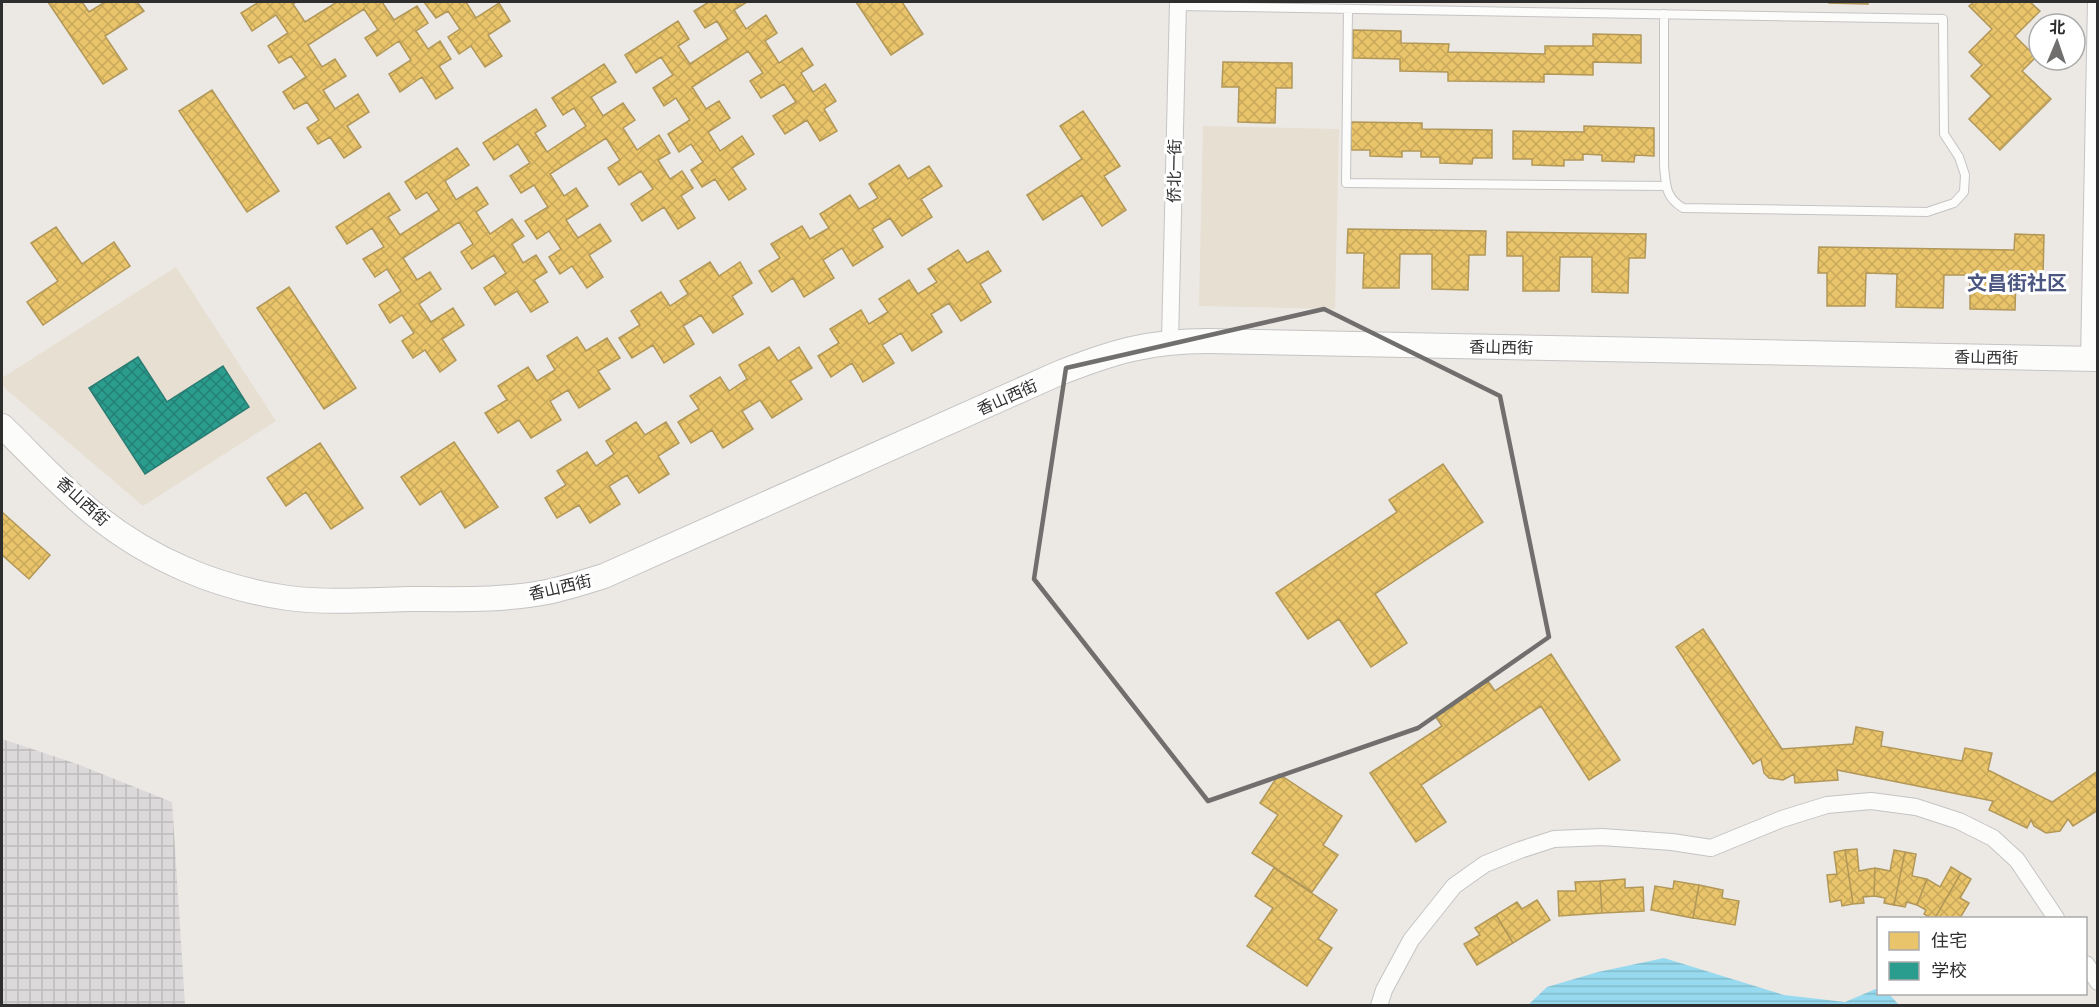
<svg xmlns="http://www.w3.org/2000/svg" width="2099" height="1007" font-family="'Roboto Condensed','Noto Sans SC',sans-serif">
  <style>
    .industrial { fill: url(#industrial-grid) }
    .education { fill: #e6dfd2 }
    .water { fill: url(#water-rules) }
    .homes { fill: url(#homes-cross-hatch); stroke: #b19758; stroke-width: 1.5 }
    .schools { fill: url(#schools-cross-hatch); stroke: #2b7c72; stroke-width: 1.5 }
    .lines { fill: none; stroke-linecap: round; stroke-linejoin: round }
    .lane-casing { stroke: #c5c4c5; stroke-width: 10 }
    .street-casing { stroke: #c5c4c5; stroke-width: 18 }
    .secondary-casing { stroke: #c5c4c5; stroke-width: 26 }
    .lane { stroke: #fcfcfb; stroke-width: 8 }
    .street { stroke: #fcfcfb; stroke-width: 16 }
    .secondary { stroke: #fcfcfb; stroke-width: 24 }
    .marked { fill: none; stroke: #706f6e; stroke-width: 4.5; stroke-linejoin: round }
    .labels { text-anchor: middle; stroke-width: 6; stroke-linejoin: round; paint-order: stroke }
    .street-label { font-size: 16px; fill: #2e2e2e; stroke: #fff }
    .quarter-label { font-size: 20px; font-weight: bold; fill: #4c5781; stroke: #fff }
  </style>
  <defs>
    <pattern id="industrial-grid" width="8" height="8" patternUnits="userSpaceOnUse" patternTransform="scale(1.5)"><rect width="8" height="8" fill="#dcd9db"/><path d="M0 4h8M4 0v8" fill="none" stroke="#bdbbbc"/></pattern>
    <pattern id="water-rules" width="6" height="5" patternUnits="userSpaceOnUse" patternTransform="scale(1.5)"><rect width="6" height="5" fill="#97d9ee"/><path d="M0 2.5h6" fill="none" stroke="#82bbcc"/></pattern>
    <pattern id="homes-cross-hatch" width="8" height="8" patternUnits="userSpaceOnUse" patternTransform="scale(1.5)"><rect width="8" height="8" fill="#e9c46a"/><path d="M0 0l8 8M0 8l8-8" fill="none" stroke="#c8a95c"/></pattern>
    <pattern id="schools-cross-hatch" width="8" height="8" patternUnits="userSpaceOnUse" patternTransform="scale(1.5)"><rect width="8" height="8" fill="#2a9d8f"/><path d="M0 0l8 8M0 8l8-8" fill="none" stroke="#248075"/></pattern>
  </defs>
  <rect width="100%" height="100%" fill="#ece8e4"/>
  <!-- industrial -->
  <path class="industrial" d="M2 739 77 764 172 802 185 1005H2Z"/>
  <!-- education -->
  <path class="education" d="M1203 126 1339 129 1335 309 1199 306Z
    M176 267 276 421 143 506 6 389 2 384V378Z"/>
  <!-- water -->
  <path class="water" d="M1664 958 1784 995 1845 1002 1878 988V994H1889L1899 1005H1528L1547 987 1598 972Z"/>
  <!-- homes -->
  <path class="homes" d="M48 2H82L89 12 105 2H137L144 11 105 36 127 69 103 84Z
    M259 2H296L293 4 305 22 337 2H382L394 20 417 6 428 23 416 31 428 49 440 41 451 59 439 66 453 88 436 99 422 77 400 92 389 74 411 60 399 41 377 56 365 38 378 30 364 9 308 45 322 67 335 59 346 76 323 90 335 109 358 94 369 112 347 126 361 147 344 158 330 137 318 144 307 128 319 120 307 102 294 109 283 92 306 77 291 56 279 63 268 46 288 33 276 15 252 31 241 13Z
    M424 2H466L476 18 499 3 510 21 488 35 502 56 485 67 471 46 459 54 448 37 460 29 448 11 436 18Z
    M709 2H747L734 10 746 29 766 15 777 33 765 41 779 63 802 48 813 65 801 73 813 92 825 84 836 101 824 109 837 131 820 141 807 120 785 134 773 116 796 102 784 84 761 98 750 81 763 73 748 51 692 87 706 109 719 101 730 118 708 132 720 151 742 136 754 154 732 168 746 189 729 200 715 179 702 187 691 170 703 162 691 144 679 152 668 134 690 120 676 98 664 106 653 88 673 75 661 57 636 73 625 55 678 21 689 39 678 46 690 64 728 39 717 21 705 28 694 11Z
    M856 2H902L923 34 891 55Z
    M1829 2H1868V4L1829 3Z
    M1974 2H2030L2040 11 2015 36 2036 57 2022 71 2051 99 2000 150 1969 119 1991 96 1971 76 1982 65 1969 52 1992 29 1969 6Z
    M1353 30 1401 31V43L1449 44 1448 52 1545 54V46H1593V34L1641 35V63L1593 62V75L1544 74V82L1448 81V72L1400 71V59L1353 58Z
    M1223 62 1292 63V88H1276L1275 123 1238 122 1239 87H1222Z
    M604 64 616 82 591 97 603 116 623 103 635 120 623 128 637 150 659 135 670 153 658 160 670 179 682 171 693 188 681 196 695 218 678 229 664 207 642 221 631 204 653 189 641 171 619 185 608 168 620 160 606 138 550 174 564 196 576 188 588 206 566 220 578 238 600 224 611 241 589 255 603 277 587 288 572 266 560 274 549 257 561 249 549 231 537 239 525 221 548 207 534 185 521 193 510 176 530 163 518 144 494 160 483 143 536 109 546 126 535 133 547 152 586 126 574 108 563 115 552 98Z
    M212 90 279 191 247 212 179 111Z
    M1083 111 1120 166 1104 176 1126 210 1102 226 1082 195 1043 220 1027 195 1082 159 1060 126Z
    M1351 122 1422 123V129L1492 130V158H1473L1472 164 1440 163V157H1421V151H1402V157L1370 156V150H1351Z
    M1584 126 1654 128V156L1635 155 1634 162 1602 161V155L1583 154V160H1564V166L1532 165V159H1513V131L1584 132Z
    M457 148 469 165 445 181 456 200 477 187 488 204 476 212 490 234 512 219 524 236 512 244 523 263 536 255 547 272 534 280 548 302 531 312 517 291 495 305 484 288 506 273 494 255 472 269 461 252 473 244 459 222 403 258 417 280 430 272 441 289 419 304 431 322 453 308 464 325 442 339 456 360 440 372 425 350 413 358 402 341 414 333 402 315 390 323 379 305 401 291 387 269 375 277 363 259 384 247 372 228 347 244 336 227 389 193 400 210 388 217 400 235 439 210 427 192 416 199 405 182Z
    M899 165 908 179 929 166 942 186 921 199 932 217 902 236 890 218 872 229 883 247 853 266 842 248 823 260 834 278 804 297 793 278 772 292 759 271 780 258 771 244 802 226 810 239 829 228 820 214 850 195 859 209 878 198 869 184Z
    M56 227 82 264 114 242 130 266 43 325 27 302 58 281 31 243Z
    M1348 229 1486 231 1485 255H1469L1468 290 1432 289V254H1400L1399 288H1363L1364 253H1347Z
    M1507 232 1646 234 1645 258H1629L1628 293 1592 292V257H1560L1559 291H1523V256H1507Z
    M2015 234 2044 235 2043 277 2016 276 2015 310 1970 309V275H1944L1943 308 1896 307 1897 274 1866 273 1865 306H1827V273H1818L1819 247 2014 250Z
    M958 250 967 263 988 251 1001 271 980 284 991 302 961 321 949 303 931 314 942 332 912 351 901 333 882 345 894 363 863 382 852 363 831 377 818 356 839 343 830 329 861 310 869 324 888 312 879 299 909 280 918 294 937 282 928 269Z
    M710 262 719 276 740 262 752 283 732 296 743 314 713 333 701 315 683 326 694 344 664 363 653 345 632 358 619 338 640 325 631 311 661 292 670 306 688 294 680 281Z
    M289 287 356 388 324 409 257 308Z
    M577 337 586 351 607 338 620 358 598 371 610 389 579 408 568 390 550 401 561 420 531 438 519 420 498 433 485 413 507 400 498 386 528 367 537 381 555 370 547 356Z
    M769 347 778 361 799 347 812 368 790 381 802 399 772 418 760 400 742 411 753 429 723 448 712 430 691 443 678 422 699 409 690 396 720 377 729 391 747 379 739 365Z
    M636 422 645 435 666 422 679 443 658 456 669 474 639 493 627 475 609 486 620 504 590 523 579 505 557 518 545 498 566 485 557 471 587 452 596 466 614 454 606 441Z
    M454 442 498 507 465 528 441 491 420 505 401 477Z
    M320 443 363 508 331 529 306 492 286 506 267 478Z
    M1443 464 1483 522 1375 594 1407 643 1371 667 1339 619 1308 639 1276 593 1397 512 1389 500Z
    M2 512 50 555 29 579 2 555Z
    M1703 629 1782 749 1853 744 1856 727 1883 732 1881 746 1962 761 1965 748 1992 753 1988 770 2052 802 2098 771V810L2073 826 2068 819 2060 831 2046 833 2034 826 2031 820 2027 828 1989 810 1993 801 1837 770 1838 780 1795 783 1794 774 1783 780 1769 778 1764 773 1761 759 1753 764 1676 647Z
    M1551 654 1620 760 1589 780 1541 706 1421 785 1446 822 1416 842 1370 773 1442 726 1435 716 1488 681 1495 691Z
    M1279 774 1342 816 1323 845 1338 855 1312 892 1252 853 1278 815 1260 803Z
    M1857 849 1859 871 1875 868 1874 896 1863 897 1864 903 1853 904 1845 850Z
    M1845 850 1853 904 1842 906 1841 900 1830 902 1827 875 1837 874 1834 852Z
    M1894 850 1905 852 1894 905 1884 903 1885 898 1874 896 1875 868 1890 871Z
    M1905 852 1916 854 1912 876 1927 879 1917 905 1907 902 1905 907 1894 905Z
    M1951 867 1961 873 1935 918H1931L1924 914 1926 910 1917 905 1927 879 1940 887Z
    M1274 868 1337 910 1318 939 1332 948 1307 986 1247 946 1273 908 1255 896Z
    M1961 873 1971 879 1960 898 1969 903 1960 918H1935Z
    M1625 879V888L1643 887 1644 911 1602 913 1600 881Z
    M1600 881 1602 913 1559 916 1558 891H1576L1575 882Z
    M1674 881 1699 885 1693 918 1651 910 1655 886 1673 889Z
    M1699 885 1723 890 1722 898 1739 901 1735 925 1693 918Z
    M1537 900 1550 920 1513 943 1496 915 1517 902 1522 909Z
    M1496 915 1513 943 1477 965 1464 944 1480 935 1475 928Z"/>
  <!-- schools -->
  <path class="schools" d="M138 357 167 402 223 366 249 407 145 474 89 388Z"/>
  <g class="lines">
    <defs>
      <path id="lane" d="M1178 6 1943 19 1944 134 1959 157 1965 175 1964 192 1954 203 1927 212 1683 208C1665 197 1666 185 1664 166V14
        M1348 9 1346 183 1666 186"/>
      <path id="street" d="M1170 341 1178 2
        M2089 359 2096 2
        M2086 964 2098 982
        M1379 1006 1384 990 1411 940 1454 886 1485 864 1520 850 1554 839 1602 837 1672 842 1711 848 1782 819 1827 805 1871 801 1916 807 1959 821 1993 838 2017 860 2056 918"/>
      <path id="secondary" d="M2 426C32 455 61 487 94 514 149 559 217 588 288 598 328 603 370 600 410 599 456 599 502 601 547 592 566 588 585 582 604 576L1057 374C1112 352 1148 341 1208 341L2098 359"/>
    </defs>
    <!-- lane casing -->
    <use href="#lane" class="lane-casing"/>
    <!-- street casing -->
    <use href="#street" class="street-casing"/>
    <!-- secondary casing -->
    <use href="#secondary" class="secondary-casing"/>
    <!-- lane -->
    <use href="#lane" class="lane"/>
    <!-- street -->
    <use href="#street" class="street"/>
    <!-- secondary -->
    <use href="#secondary" class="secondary"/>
  </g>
  <!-- marked area -->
  <path class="marked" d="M1324 309 1500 396 1549 637 1418 728 1208 801 1034 579 1066 368Z"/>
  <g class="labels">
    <!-- street labels -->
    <g class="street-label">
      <text transform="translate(1174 171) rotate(-89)" y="6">侨北一街</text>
      <text transform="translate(1501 347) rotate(1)" y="6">香山西街</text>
      <text transform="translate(1986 357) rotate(1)" y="6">香山西街</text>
      <text transform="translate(1007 397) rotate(-24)" y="6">香山西街</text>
      <text transform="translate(83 501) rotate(42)" y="6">香山西街</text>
      <text transform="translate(560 587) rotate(-13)" y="6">香山西街</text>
    </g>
    <!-- quarter labels -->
    <g class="quarter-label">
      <text x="2017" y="290">文昌街社区</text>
    </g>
  </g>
  <!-- border -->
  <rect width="2099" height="1007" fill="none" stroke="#2e2e2e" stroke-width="6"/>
  <!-- legend -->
  <rect x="1877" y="917" width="210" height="78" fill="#ffffff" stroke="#ababab" stroke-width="1.5"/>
  <rect x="1889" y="932" width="30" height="18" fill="#e9c46a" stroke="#ababab" stroke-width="1.5"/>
  <text x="1931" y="947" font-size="18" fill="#2e2e2e">住宅</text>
  <rect x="1889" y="962" width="30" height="18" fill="#2a9d8f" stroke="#ababab" stroke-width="1.5"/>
  <text x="1931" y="977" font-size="18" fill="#2e2e2e">学校</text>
  <!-- north arrow -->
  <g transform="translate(2057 42) rotate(2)"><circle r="28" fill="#ffffff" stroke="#ababab" stroke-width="1.5"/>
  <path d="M0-4.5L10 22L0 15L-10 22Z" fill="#706f6e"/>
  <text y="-9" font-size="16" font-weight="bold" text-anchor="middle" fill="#2e2e2e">北</text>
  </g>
</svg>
